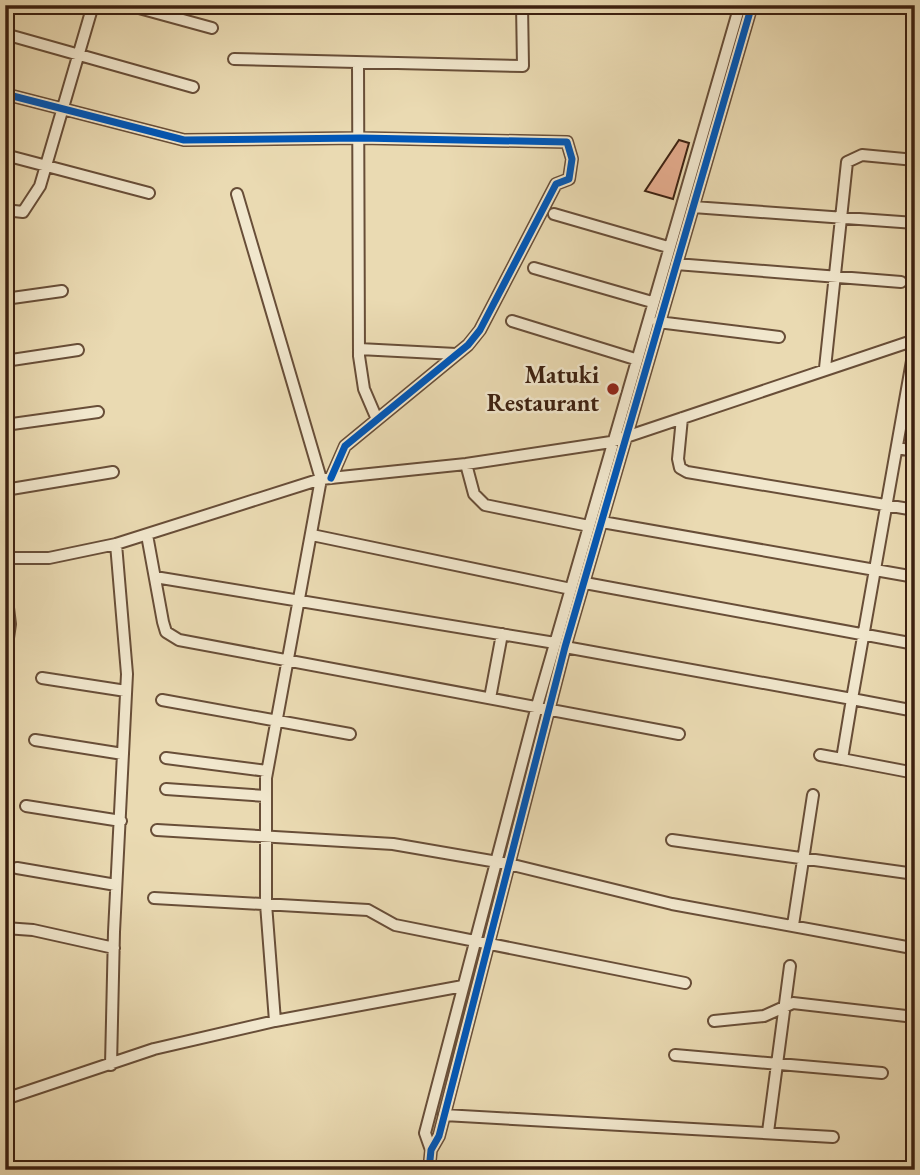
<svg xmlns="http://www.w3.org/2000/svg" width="920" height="1175" font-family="'EB Garamond',serif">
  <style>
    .building { fill: #e4ab8d; stroke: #3c2010; stroke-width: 2 }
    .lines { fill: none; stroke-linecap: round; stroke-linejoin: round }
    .minor-casing { stroke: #684e38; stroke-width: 14 }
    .minor { stroke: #f1e7cd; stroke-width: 10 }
    .cycleway-casing { stroke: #f1e7cd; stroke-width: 11 }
    .cycleway { stroke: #0057b8; stroke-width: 7 }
    .poi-dot { fill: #8f2418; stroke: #f1e7cd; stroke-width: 2.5 }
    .labels { text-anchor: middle; stroke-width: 5; stroke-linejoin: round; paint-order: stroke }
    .poi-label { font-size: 24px; font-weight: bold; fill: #3c2010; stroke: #f1e7cd; text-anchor: end }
  </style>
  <rect width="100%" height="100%" fill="#eadab2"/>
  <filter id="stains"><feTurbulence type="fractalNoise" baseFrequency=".00286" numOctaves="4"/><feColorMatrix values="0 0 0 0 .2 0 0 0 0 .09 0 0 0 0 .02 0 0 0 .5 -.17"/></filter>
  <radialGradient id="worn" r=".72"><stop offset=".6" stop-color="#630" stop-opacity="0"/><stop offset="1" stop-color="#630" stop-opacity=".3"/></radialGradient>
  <!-- building -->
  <path class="building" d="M679 140 689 143 673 199 645 191Z"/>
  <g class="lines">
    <defs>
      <path id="minor" d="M128 5 212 28
        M5 34 193 87
        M234 59 523 66 522 5
        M358 63 359 356 364 389 376 417
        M5 94 184 140 360 138 567 142 572 159 569 179 556 184 480 330 468 345 345 446 331 478
        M5 155 149 193
        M237 194 321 479 266 778V904L275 1021
        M693 207 915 223
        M5 210 23 212 40 186 93 5
        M554 214 668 247
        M676 264 901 282
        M534 268 652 302
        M5 299 62 291
        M512 321 635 359
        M658 322 779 337
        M359 349 456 354
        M5 361 78 350
        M825 368 847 162 862 155 915 160
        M682 418 678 459 680 468 687 472 915 510
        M5 425 98 412
        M897 448 915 451
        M466 464 474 494 485 505 589 526
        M5 490 113 472
        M602 522 915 577
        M147 535 163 622 166 632 179 640 679 734
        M312 535 571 589
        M5 558H49L116 544 321 479 466 464 611 442 915 340
        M155 577 555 643
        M5 583 10 624 5 659
        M585 583 915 644
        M565 647 852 699 915 344
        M42 678 126 691
        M490 698 502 634
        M162 700 350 734
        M35 740 123 754
        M820 755 842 759 852 699 915 711
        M166 758 267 771
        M842 759 915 773
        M166 789 266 796
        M26 806 121 821
        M157 830 393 844 509 864 672 904 912 948
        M672 840 915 874
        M17 868 116 885
        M154 898 368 910 395 925 685 983
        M793 925 813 795
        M5 928 33 930 114 948
        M714 1021 764 1016 793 1003 906 1016
        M675 1055 882 1073
        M111 1065 114 932 127 674 116 544
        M5 1099 154 1049 275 1021 463 986
        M444 1115 833 1137
        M768 1132 790 966
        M431 1150 425 1133 537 706 740 5
        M429 1170 431 1150 439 1136 565 647 752 5"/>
    </defs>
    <!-- minor casing -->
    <use href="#minor" class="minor-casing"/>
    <!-- minor -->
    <use href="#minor" class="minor"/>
    <defs>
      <path id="cycleway" d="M5 94 184 140 360 138 567 142 572 159 569 179 556 184 480 330 468 345 345 446 331 478
        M429 1170 431 1150 439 1136 565 647 752 5"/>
    </defs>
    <!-- cycleway casing -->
    <use href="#cycleway" class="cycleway-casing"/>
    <!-- cycleway -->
    <use href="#cycleway" class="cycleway"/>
  </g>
  <!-- markers -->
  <circle class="poi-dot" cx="613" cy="389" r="7"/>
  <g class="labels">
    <!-- poi labels -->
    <g class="poi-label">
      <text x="599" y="383">Matuki<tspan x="599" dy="28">Restaurant</tspan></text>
    </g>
  </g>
  <!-- margin -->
  <rect width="920" height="1175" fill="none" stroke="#eadab2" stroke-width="28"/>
  <rect x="7" y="7" width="906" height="1161" fill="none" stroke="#3c2010" stroke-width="3.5"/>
  <rect x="14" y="14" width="892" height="1147" fill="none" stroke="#3c2010" stroke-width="2"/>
  <rect width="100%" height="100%" filter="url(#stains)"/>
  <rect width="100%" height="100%" fill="url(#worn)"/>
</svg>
